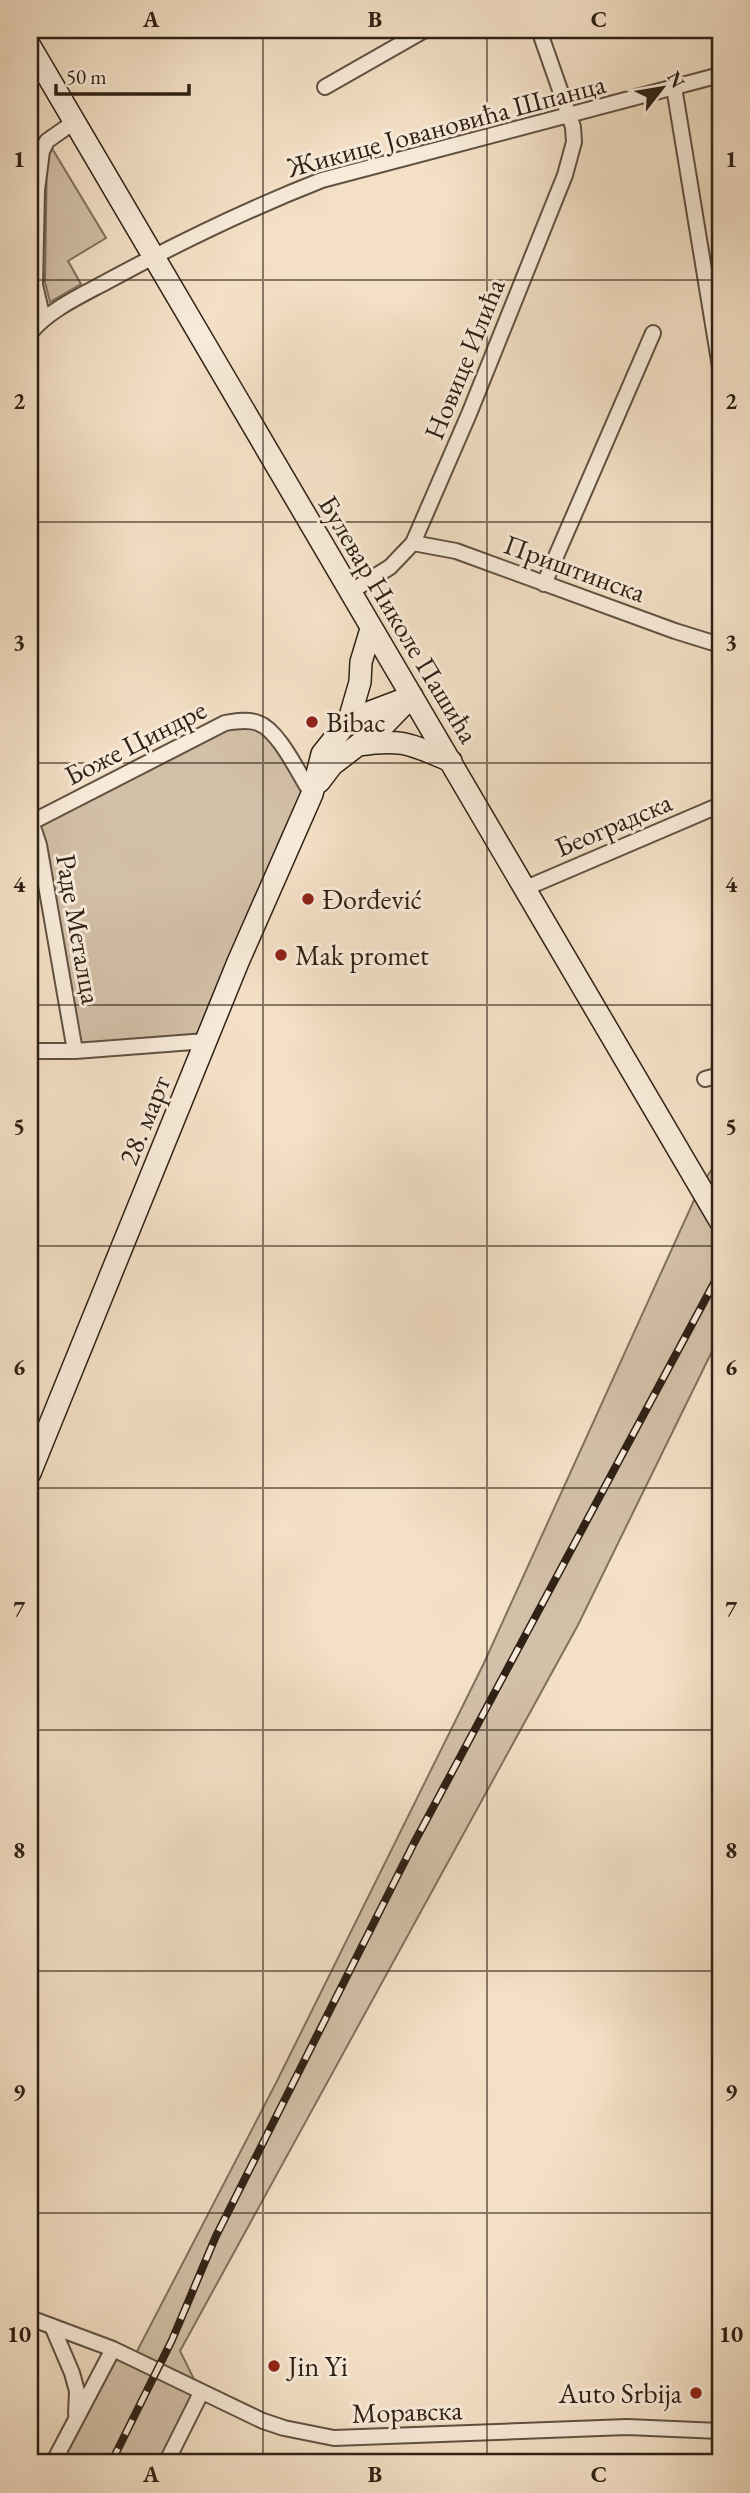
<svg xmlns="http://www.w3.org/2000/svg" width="750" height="2493" font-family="'EB Garamond',serif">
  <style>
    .green { fill: #d3c0a8; stroke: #81705e; stroke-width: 2 }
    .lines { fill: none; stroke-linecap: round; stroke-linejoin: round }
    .street-casing { stroke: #605141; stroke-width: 18 }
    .secondary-casing { stroke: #2f2115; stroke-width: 24 }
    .street { stroke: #f8ebda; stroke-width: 14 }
    .secondary { stroke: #f8ebda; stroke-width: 21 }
    .rail-casing { stroke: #2f2115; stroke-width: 8 }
    .rail { stroke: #f8ebda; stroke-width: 5; stroke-dasharray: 16; stroke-linecap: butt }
    .grid { fill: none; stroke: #2f2115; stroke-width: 2; stroke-opacity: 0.55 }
    .poi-dot { fill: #8f2418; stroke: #f8ebda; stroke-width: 2.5 }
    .labels { text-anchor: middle; stroke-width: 6; stroke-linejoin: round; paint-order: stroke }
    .street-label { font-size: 28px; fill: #2f2115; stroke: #f8ebda }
    .poi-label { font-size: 28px; fill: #2f2115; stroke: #f8ebda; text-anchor: start }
    .neatline { fill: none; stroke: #2f2115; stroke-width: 2.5 }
    .grid-label { font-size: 23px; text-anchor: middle; font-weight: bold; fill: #2f2115 }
  </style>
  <rect width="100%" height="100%" fill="#f4e0c6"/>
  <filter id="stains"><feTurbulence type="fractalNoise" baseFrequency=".00286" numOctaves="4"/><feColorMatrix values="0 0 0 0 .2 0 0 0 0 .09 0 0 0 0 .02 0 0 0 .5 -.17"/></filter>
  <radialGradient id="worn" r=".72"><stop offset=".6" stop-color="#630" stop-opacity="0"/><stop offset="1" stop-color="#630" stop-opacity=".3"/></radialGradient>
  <!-- green -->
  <path class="green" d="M50 145 106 238 68 261 81 284 50 302 45 282 47 153Z
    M256 721 312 794 206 1041 75 1051 32 822 225 723Z
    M720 1157V1335L578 1625 180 2351 201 2393 166 2463H56L115 2354 132 2361 277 2081 484 1663 700 1187Z"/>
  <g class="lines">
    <defs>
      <path id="street" d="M30 33 34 30
        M325 87 425 30
        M674 87 720 367
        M43 319 35 285 37 190 42 151 47 141 74 122
        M30 333C49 310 80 296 106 282 176 244 248 209 322 180L720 75
        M413 543 456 551 675 631 720 645
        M544 584 653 333
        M350 592 390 567 413 543 469 414 565 175 574 142 573 127 539 30
        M30 818 39 845 75 1051
        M32 822 225 723C236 721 248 719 258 723 279 730 299 775 312 794
        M526 888 720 805
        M30 1051H75L206 1041
        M705 1079 720 1075
        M30 2318 113 2349 263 2421 284 2428 334 2438 627 2427 720 2431
        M52 2326 72 2373 77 2391 76 2414
        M53 2463 113 2349
        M166 2463 201 2393"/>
      <path id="secondary" d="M30 46 720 1221
        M349 720 407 698
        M359 745C403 738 412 745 451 761
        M319 782 332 765 384 725 412 696
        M30 1473 238 962 312 794 322 754 349 720 360 682 361 662 371 629"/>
    </defs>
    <!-- street casing -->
    <use href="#street" class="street-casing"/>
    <!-- secondary casing -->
    <use href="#secondary" class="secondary-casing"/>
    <!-- street -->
    <use href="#street" class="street"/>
    <!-- secondary -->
    <use href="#secondary" class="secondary"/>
    <defs>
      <path id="rail" d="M111 2463 172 2340 216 2236 414 1843 720 1272"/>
    </defs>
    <!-- rail casing -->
    <use href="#rail" class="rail-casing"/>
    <!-- rail -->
    <use href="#rail" class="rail"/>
  </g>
  <!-- grid -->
  <path class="grid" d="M263 30V2463M487 30V2463M30 280H720M30 522H720M30 763H720M30 1005H720M30 1246H720M30 1488H720M30 1730H720M30 1971H720M30 2213H720"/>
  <!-- markers -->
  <g class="poi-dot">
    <circle cx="312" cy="722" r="7"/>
    <circle cx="308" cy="899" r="7"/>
    <circle cx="281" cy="955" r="7"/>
    <circle cx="274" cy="2366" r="7"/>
    <circle cx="696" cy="2393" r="7"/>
  </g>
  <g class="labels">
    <!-- street labels -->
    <g class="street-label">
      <text transform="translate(446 125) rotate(-15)" y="10">Жикице Јовановића Шпанца</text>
      <text transform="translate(464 359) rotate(-68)" y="10">Новице Илића</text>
      <text transform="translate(575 568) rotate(20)" y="10">Приштинска</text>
      <text transform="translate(399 619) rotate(59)" y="10">Булевар Николе Пашића</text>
      <text transform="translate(135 742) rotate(-27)" y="10">Боже Циндре</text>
      <text transform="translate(613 824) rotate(-23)" y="10">Београдска</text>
      <text transform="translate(79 929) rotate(80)" y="10">Раде Металца</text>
      <text transform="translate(144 1120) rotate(-68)" y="10">28. март</text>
      <text transform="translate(407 2411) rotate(-2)" y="10">Моравска</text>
    </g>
    <!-- poi labels -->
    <g class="poi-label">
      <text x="326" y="732">Bibac</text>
      <text x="322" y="909">Đorđević</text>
      <text x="295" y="965">Mak promet</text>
      <text x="288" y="2376">Jin Yi</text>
      <text x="682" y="2403" text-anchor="end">Auto Srbija</text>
    </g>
  </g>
  <!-- margin -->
  <rect width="750" height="2493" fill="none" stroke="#f4e0c6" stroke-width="77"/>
  <!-- north arrow -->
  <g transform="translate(662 88) rotate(59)" stroke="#f8ebda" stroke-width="5" paint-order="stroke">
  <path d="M0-5L12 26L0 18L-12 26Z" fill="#2f2115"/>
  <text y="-10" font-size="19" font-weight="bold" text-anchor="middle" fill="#2f2115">N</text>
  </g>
  <!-- scale -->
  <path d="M56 84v10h133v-10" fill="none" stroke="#2f2115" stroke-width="3.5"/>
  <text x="66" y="84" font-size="21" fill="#2f2115" stroke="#f8ebda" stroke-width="5" paint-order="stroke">50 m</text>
  <rect x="38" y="38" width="674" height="2416" class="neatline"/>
  <g class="grid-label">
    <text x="151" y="27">A</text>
    <text x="375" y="27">B</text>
    <text x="599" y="27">C</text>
    <text x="19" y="167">1</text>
    <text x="731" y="167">1</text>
    <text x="19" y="409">2</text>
    <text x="731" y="409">2</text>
    <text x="19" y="650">3</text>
    <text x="731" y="650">3</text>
    <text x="19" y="892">4</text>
    <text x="731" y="892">4</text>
    <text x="19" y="1134">5</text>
    <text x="731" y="1134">5</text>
    <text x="19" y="1375">6</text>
    <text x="731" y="1375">6</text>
    <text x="19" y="1617">7</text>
    <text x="731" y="1617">7</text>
    <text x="19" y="1858">8</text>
    <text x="731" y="1858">8</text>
    <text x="19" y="2100">9</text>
    <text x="731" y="2100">9</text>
    <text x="19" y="2342">10</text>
    <text x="731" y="2342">10</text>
    <text x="151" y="2482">A</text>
    <text x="375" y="2482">B</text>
    <text x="599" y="2482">C</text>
  </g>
  <rect width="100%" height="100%" filter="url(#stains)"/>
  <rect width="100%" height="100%" fill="url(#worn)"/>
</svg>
